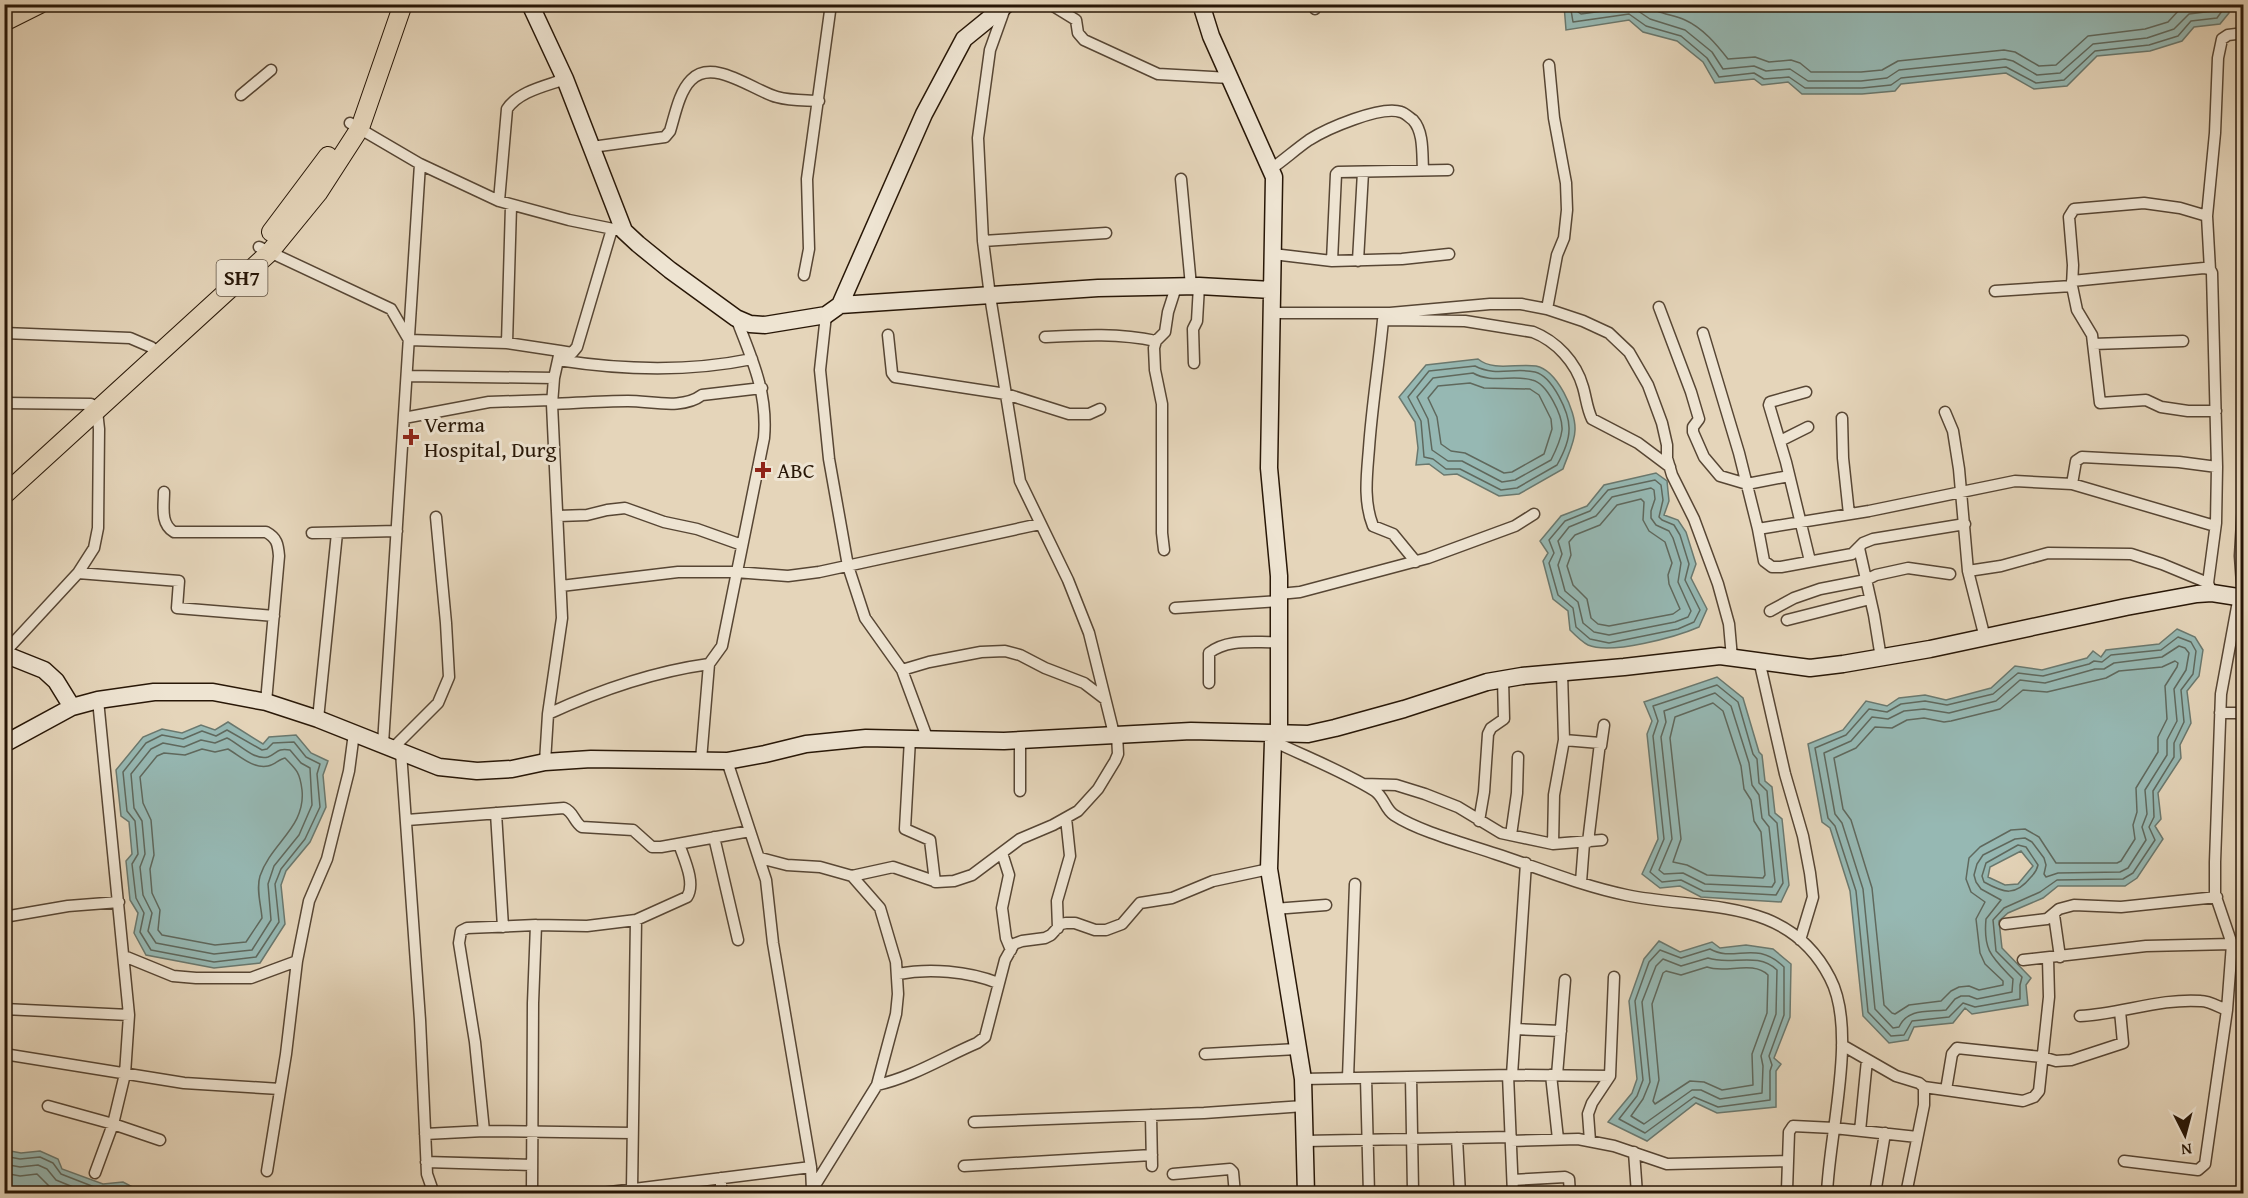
<svg xmlns="http://www.w3.org/2000/svg" width="2248" height="1198" font-family="'Gentium Book Plus',serif">
  <style>
    .water { fill: #96b8b3; stroke: #6a786e; stroke-width: 1.5; fill-rule: evenodd }
    .lines { fill: none; stroke-linecap: round; stroke-linejoin: round }
    .shore { stroke: #5f685d; stroke-width: 1.5 }
    .street-casing { stroke: #574634; stroke-width: 13 }
    .secondary-casing { stroke: #281707; stroke-width: 19 }
    .primary-casing { stroke: #281707; stroke-width: 20 }
    .street { stroke: #eee4d2; stroke-width: 10 }
    .secondary { stroke: #eee4d2; stroke-width: 16 }
    .primary { stroke: #e5d5ba; stroke-width: 18 }
    .poi-dot { fill: #8f2418; stroke: #eee4d2; stroke-width: 2 }
    .labels { text-anchor: middle; stroke-width: 6; stroke-linejoin: round; paint-order: stroke }
    .shield { fill: #eee4d2; stroke: #635444; stroke-width: 1.5 }
    .shield-label { font-size: 21px; font-weight: bold; fill: #281707 }
    .poi-label { font-size: 22px; fill: #281707; stroke: #eee4d2; text-anchor: start }
  </style>
  <rect width="100%" height="100%" fill="#e5d5ba"/>
  <filter id="stains"><feTurbulence type="fractalNoise" baseFrequency=".00333" numOctaves="4"/><feColorMatrix values="0 0 0 0 .2 0 0 0 0 .09 0 0 0 0 .02 0 0 0 .5 -.17"/></filter>
  <radialGradient id="worn" r=".72"><stop offset=".6" stop-color="#630" stop-opacity="0"/><stop offset="1" stop-color="#630" stop-opacity=".3"/></radialGradient>
  <!-- water -->
  <path class="water" d="M2228 5 2229 13 2220 24 2194 27 2182 41 2150 51 2097 56 2067 86 2034 89 2006 73 1901 84 1895 91 1862 94H1802L1788 82 1762 85 1754 79 1715 83 1703 62 1677 41 1643 32 1629 20 1566 30 1564 5Z
    M1478 359C1494 372 1517 363 1536 366 1557 370 1576 411 1575 430 1575 442 1567 457 1563 469L1519 494 1499 496 1457 474 1444 475 1429 464 1416 465 1418 448 1415 422 1399 397 1426 365Z
    M1656 473 1667 481 1669 501 1664 515 1678 520 1686 532 1696 564 1691 578 1707 609 1699 627C1676 637 1611 655 1588 645 1582 642 1575 635 1570 630L1568 611 1553 599 1543 561 1548 553 1540 541 1561 516 1587 506 1604 485Z
    M2177 629 2195 637 2203 650 2199 676 2187 691 2191 723 2180 745 2181 758 2158 793 2161 819 2155 826 2163 839 2137 878 2125 886H2058L2043 898 2008 913 1999 921 2002 948 2031 978 2026 985 2028 1005 1972 1014 1965 1008 1953 1023 1914 1027 1908 1040 1889 1043 1863 1016 1850 891 1830 828 1822 822 1808 744 1843 730 1866 701 1887 706 1899 698 1925 695 1946 700 1991 688 2015 666 2042 670 2087 658 2093 651 2101 657 2106 650 2159 644ZM2021 851 2033 866 2018 884 2005 885 1988 877 1990 867Z
    M1717 677 1743 698 1759 752 1762 755 1765 781 1772 787 1775 813 1782 819 1789 885 1781 902 1701 897 1680 886 1660 888 1642 874 1658 839 1647 734 1652 721 1644 702Z
    M228 722 263 744 269 737 296 735 311 753 328 761 323 775 326 807 310 842 286 871 281 885 285 924 260 963 214 968 146 955 134 933 138 913 130 900 126 861 132 854 129 822 121 816 116 770 143 737 162 729 182 733 201 725 215 730Z
    M1659 941 1680 952 1712 942 1720 948 1746 945 1773 949 1791 964 1790 1017 1774 1058 1781 1064 1776 1071V1107L1717 1113 1696 1103 1647 1141 1608 1122 1632 1093 1637 1079 1629 1001 1644 959Z
    M5 1150 21 1153 40 1151 58 1159 62 1169 103 1184 123 1182 144 1193 177 1189 185 1193H5Z"/>
  <g class="lines">
    <!-- shore -->
    <path class="shore" d="M1570 4 1573 22 1629 14 1646 26 1681 36 1707 58 1719 77 1754 73 1764 79 1789 77 1805 88H1862L1891 85 1901 78 2006 67 2036 83 2064 80 2095 51 2149 45 2178 36 2191 21 2217 18 2222 11V4
      M1577 4 1578 12 1581 14 1632 7 1650 19 1685 30 1712 52 1723 69 1754 66 1766 71 1790 69 1808 81H1861L1887 78 1899 70 2005 59 2013 61 2037 75 2060 73 2093 44 2147 38 2174 29 2189 14 2213 11 2215 4
      M1645 4C1657 14 1671 14 1685 20 1703 28 1717 45 1728 59L1755 57 1769 62 1791 60 1800 63 1811 72H1861L1882 70 1898 61 2004 50 2015 52 2039 66 2056 65 2088 36 2145 29 2168 22 2180 9 2190 4
      M1475 366C1496 377 1514 367 1535 372 1552 376 1570 413 1569 430 1569 441 1562 456 1557 465L1517 488 1501 490 1460 469H1446L1433 459 1424 457 1421 421 1408 397 1429 371Z
      M1473 373C1492 384 1513 374 1532 380 1547 383 1563 416 1562 430 1561 439 1555 452 1551 460L1515 480 1502 482 1462 461H1448L1432 450 1428 419 1417 397 1433 378Z
      M1470 383 1484 388 1530 389 1539 395 1551 419 1552 429 1544 454 1512 472 1504 473 1465 453 1451 451 1441 444 1437 417 1428 398 1438 386Z
      M1655 480 1661 485 1663 500 1659 517 1662 520 1674 525 1680 535 1689 564 1685 580 1700 610 1694 622 1678 629 1609 643 1590 639 1576 627 1573 608 1558 595 1549 563 1554 553 1549 540 1565 521 1590 511 1608 490Z
      M1651 488 1654 490 1655 499 1651 511V518L1656 525 1669 531 1673 538 1681 563 1678 582 1691 611 1688 617 1675 622 1609 635 1594 632 1583 623 1578 602 1565 591 1558 565 1562 554 1558 541 1569 527 1596 516 1612 497Z
      M1641 499 1644 502 1643 520 1649 531 1665 542 1672 563 1668 575 1669 584 1680 609 1673 614 1609 626 1598 624 1591 618 1587 599 1573 585 1567 566 1571 555 1569 542 1575 535 1600 525 1617 505Z
      M2178 637 2191 642 2196 651 2193 674 2181 690 2184 722 2174 743V757L2153 791 2154 817 2149 827 2155 840 2133 873 2123 879 2057 880 2040 892 2004 908 1993 920 1996 951 2022 977 2020 985V999L1975 1007 1963 1003 1949 1017 1912 1021 1904 1035 1891 1036 1868 1012 1856 891 1835 826 1828 818 1815 748 1846 735 1869 709 1887 712 1901 704 1925 701 1947 705 1993 694 2018 673 2043 676 2089 664 2094 661 2102 662 2111 655 2161 650Z
      M2179 646 2185 648 2189 653 2186 670 2174 689 2177 721 2167 740V755L2145 790 2147 814 2142 827 2146 840 2128 868 2120 872 2058 873 2046 877 2044 874 2046 865 2044 858 2032 842 2025 838 2015 839 1983 855 1977 864 1974 875 1976 882 1981 889 2001 900 1986 919C1983 951 1992 957 2013 979L2012 992 1977 999 1969 996H1961L1955 999 1946 1010C1927 1012 1908 1008 1899 1027L1893 1028 1875 1009 1863 889 1842 823 1835 814 1824 753 1851 741 1872 717 1888 719 1904 711 1924 709 1949 713 1996 701 2020 680 2045 683 2095 669H2104L2114 663 2162 657Z
      M2175 661 2178 663 2177 667 2165 686 2167 719 2158 737V752L2136 788 2137 812 2133 825 2135 839 2121 861 2117 863H2056L2039 837 2025 829 2011 830 1980 847 1969 858 1966 879 1971 892 1985 902 1976 919 1980 953 1985 964 2003 981V985L1979 990 1969 986 1959 987 1951 991 1941 1001 1909 1005 1895 1014 1892 1013 1884 1005 1872 888 1851 820 1843 809 1834 758 1856 748 1875 727 1892 728 1907 720 1924 718 1944 722 1951 721 2000 709 2023 690 2047 692 2106 678 2119 671 2162 667Z
      M1717 685 1738 702 1753 754 1757 759 1759 783 1767 791 1769 815 1777 823 1783 883 1776 895 1703 891 1681 880 1662 882 1650 872 1664 839 1653 736 1658 721 1653 706Z
      M1715 693 1731 706 1749 763 1752 785 1759 795 1762 818 1769 827 1775 882 1772 887 1705 884 1683 873 1664 874 1659 870 1672 839 1661 737 1666 722 1664 711Z
      M1713 703 1723 711 1741 766 1744 789 1751 800 1754 821 1761 832 1765 875 1763 878 1707 875 1687 865 1673 862 1681 839 1670 738 1675 717Z
      M227 730 262 750 267 749 273 743 294 742 306 757 320 764 317 774 320 807 305 839 281 869 275 884 279 922 256 957 214 962 151 950 140 932 144 913 136 898 132 864 138 854 135 821 127 811 123 772 146 743 162 735 183 739 202 731 216 736Z
      M227 738C238 743 254 761 268 757 278 753 276 748 290 750L301 763 310 768 312 805 299 835 274 866 268 884 271 920 252 950 214 954 156 943 148 931 152 913 143 895 140 867 145 854 142 821 134 808 131 774 151 749 163 743 184 747 201 740 215 743Z
      M202 749 215 752 228 749C240 756 253 769 268 766 275 765 279 759 285 758 297 770 300 773 302 790 306 827 271 843 260 876 256 889 261 905 262 918L246 942 215 945 162 935 158 930 160 910 152 893 150 869 154 855 151 820 143 803 140 777 157 756 164 753 185 755Z
      M2018 845 2026 847 2038 865C2037 870 2035 873 2031 877 2015 897 2004 893 1984 882L1982 876 1986 863Z
      M1710 949C1735 963 1755 939 1784 967V1015L1769 1056 1772 1065 1770 1071V1100L1718 1107 1694 1097 1645 1133 1619 1119 1637 1096 1643 1080 1635 1001 1649 962 1660 950 1681 958Z
      M1708 958C1731 966 1757 951 1777 970L1776 1014 1761 1056 1763 1066 1762 1093 1720 1099 1701 1090H1692L1644 1124 1631 1116 1643 1099 1650 1082 1642 1002 1656 966 1663 959 1681 966Z
      M1707 967C1725 974 1753 960 1768 975L1767 1013 1752 1054 1753 1085 1722 1090 1704 1082 1690 1081 1655 1104 1653 1101 1659 1080 1652 1004 1663 973 1666 971 1681 975Z
      M4 1156 20 1159 40 1157 53 1163 61 1174 102 1190 122 1188 133 1194
      M4 1164 20 1167 38 1165 47 1169 56 1180 90 1194
      M4 1173 20 1176 37 1174 50 1187 65 1194"/>
    <defs>
      <path id="street" d="M1050 4 1076 20 1078 33 1084 40 1158 74 1230 78
        M1315 4V9
        M1005 8 990 50 978 138 983 241 990 296 1020 481 1068 580 1089 633 1114 734
        M241 95 271 70
        M350 123 420 164 499 201 569 220 618 230
        M592 147 665 137 670 131C675 115 679 92 691 80 713 57 754 91 777 97 791 101 805 100 819 101
        M1271 169C1284 160 1296 149 1309 140 1326 129 1381 105 1401 112 1405 113 1410 118 1413 120 1424 132 1422 154 1423 170
        M1181 179 1191 286
        M499 201 507 109C519 91 546 86 565 79
        M2207 216 2180 208 2144 203 2074 209 2069 217 2073 265 2072 286 2077 310 2092 335 2100 403 2146 400 2161 407 2188 411H2216
        M983 241 1106 233
        M259 247 391 309 409 340 507 343 560 351
        M1273 254 1332 261 1402 259 1449 254
        M1332 261 1336 174 1338 172 1448 170
        M1358 261 1363 172
        M2210 270 2207 216 2215 133 2218 58 2222 39 2228 35 2244 33
        M804 275 809 249 807 179 831 4
        M2072 281 2204 268 2210 269 2212 273 2217 467 2216 523 2208 583 2212 593
        M1995 291 2072 286
        M1659 307 1691 392 1699 419 1693 427V432L1704 457 1720 476 1747 484 1789 476
        M1547 309 1557 255 1564 238 1567 210 1566 183 1554 118 1549 65
        M1273 313H1390L1490 304H1521L1547 309 1583 321 1609 333 1629 352 1648 385 1662 423 1667 445V458L1672 475 1694 519 1718 584 1729 624 1732 658
        M826 315 820 370 829 459 848 566 865 618 902 670 928 740
        M1388 315 1383 320C1379 363 1372 405 1369 448 1367 474 1363 501 1373 526L1393 534 1416 562
        M1386 320 1465 321 1533 332C1556 341 1576 362 1583 387 1586 397 1587 409 1592 419L1638 443 1670 467
        M4 333 130 338 151 347 159 354
        M1703 333 1739 453 1758 529 1869 511 2015 481 2072 484 2215 526
        M888 335 892 373 895 377 1006 394 1069 414H1089L1100 409
        M1045 337C1083 335 1119 333 1156 341
        M507 343 511 206
        M2093 344 2183 341
        M558 360C622 370 689 372 752 359
        M1194 363 1193 329 1197 321 1199 286
        M407 376 554 378
        M1806 392 1770 402 1769 405 1786 462 1810 561
        M4 403 91 404 97 411 99 429 98 528 94 548 78 573 4 653
        M552 404C577 403 603 401 628 401 652 401 682 410 702 395L762 388
        M1945 412 1953 431 1959 469 1968 571 1985 638
        M404 418 489 402 551 400
        M1842 418 1843 458 1849 514
        M1780 441 1808 427
        M2072 484 2076 461 2082 457 2179 462 2217 467
        M164 492C164 506 160 524 174 532H266C277 538 278 544 279 556L266 702
        M558 516 587 515 607 510 625 508 664 522 697 529 742 545
        M1758 529 1764 561 1772 567H1781L1852 554 1863 543 1873 539 1965 524
        M312 533 397 531
        M1859 548 1874 615 1881 658
        M1164 550 1162 533V404L1155 370 1154 348 1156 341 1165 332 1168 312 1176 287
        M1968 571 2001 566 2048 553 2131 554 2162 564 2208 583
        M78 573 179 581 177 608 274 616
        M561 586 678 572H736L788 576 819 572 1040 524
        M1279 594 1300 592 1428 558 1515 526 1534 514
        M2239 596 2221 694 2215 862V894L2232 944 2244 945
        M2243 598 2240 556 2244 487
        M1175 608 1279 601
        M1770 611 1794 598 1820 589 1866 580 1876 575 1908 568 1950 574
        M1787 620 1870 599
        M1759 660 1785 774 1803 836 1810 873 1813 897 1800 940
        M902 670 929 662 981 652 1005 651 1020 655 1045 668 1084 683 1105 699
        M1209 683V653C1228 638 1255 643 1278 642
        M2220 713H2244
        M548 714C600 690 651 672 709 664L722 646 764 438C768 393 752 359 736 318
        M318 719 337 533
        M910 739 905 829 930 840 935 882
        M1564 740 1600 743 1588 842
        M1273 741C1306 757 1343 771 1375 791 1384 797 1385 809 1394 815 1420 832 1467 844 1496 854 1539 868 1582 886 1626 895 1702 911 1788 895 1830 978 1858 1031 1829 1133 1827 1194
        M383 744 420 164
        M1601 746 1604 725
        M392 749 438 703 449 677 446 623 436 517
        M401 752 420 1020 427 1174 434 1194
        M701 760 709 664
        M727 761 766 880 773 943 811 1167 812 1190
        M545 762 548 714 562 618 552 404 554 378 560 351 572 353 577 347 612 229
        M1364 784 1396 785 1425 794 1458 807 1501 833 1553 844 1602 840
        M1020 791V740
        M496 813 503 927
        M407 820 564 808C574 812 574 822 582 827L633 830 652 847H661L750 831
        M1479 821 1484 792 1488 734 1491 728 1504 719 1503 679
        M1511 835 1517 793 1518 757
        M714 837 738 940
        M1553 844 1554 795 1564 740 1562 673
        M1002 853 1009 875 1002 908 1006 938 1011 950
        M760 858 787 865 820 867 852 876 880 908 896 962 898 994 896 1014 877 1085 812 1190
        M852 876 893 867 937 882 954 881 972 875 1020 839 1053 825 1078 811 1098 789 1115 761 1118 754 1117 734
        M1581 882 1584 843
        M1274 909 1326 905
        M2054 915 2060 957
        M4 917 68 906 119 902
        M2005 924 2047 919 2059 909 2074 905 2121 907 2217 897
        M1058 928 1057 901 1070 856 1066 818
        M124 956 173 976 196 978H251L297 961
        M2023 960 2146 946 2232 944 2227 1010 2205 1164 2198 1170 2124 1161
        M898 974C929 968 968 971 998 983
        M4 1009 129 1015
        M2080 1016C2121 1014 2160 998 2201 1001 2209 1001 2219 1007 2227 1010
        M1515 1029 1561 1031
        M1842 1045 1896 1076 1919 1083 1924 1087V1105L1906 1194
        M4 1054 184 1083 280 1089
        M1205 1054 1297 1049
        M1508 1075 1513 1194
        M1512 1075 1610 1076
        M1551 1075 1558 1139
        M1557 1075 1565 980
        M1411 1077 1413 1191
        M1348 1078 1355 884
        M1366 1078 1369 1194
        M1303 1079 1512 1075 1526 863
        M877 1085C913 1077 944 1057 977 1043L985 1037 1005 960 1014 944 1022 941 1045 938 1051 935 1061 924 1066 923H1075L1095 930H1106L1122 924 1140 903 1172 898 1213 881 1269 869
        M1924 1087 2023 1101 2034 1097 2039 1091 2049 997 2048 958
        M1946 1090 1952 1054 1957 1048 2042 1057 2056 1061 2071 1060 2123 1043 2120 1011
        M48 1106 113 1124 160 1140
        M1151 1115 1152 1166
        M974 1122 1204 1113 1304 1106
        M484 1131 475 1042 459 943 461 931 467 928 536 925 587 926 636 920 687 897C696 883 684 859 679 844
        M1860 1131 1867 1060
        M425 1134 484 1131 632 1133
        M1457 1138 1460 1194
        M1305 1141 1511 1137
        M1511 1141 1578 1139 1614 1146 1667 1164 1788 1161
        M1590 1141 1588 1114 1592 1103 1610 1076 1614 977
        M1634 1152 1637 1194
        M426 1162 532 1165
        M964 1166 1152 1155
        M267 1171 286 1054 297 961 309 901 327 859 349 771 354 733
        M95 1173 113 1124 125 1074 129 1015 98 700
        M1173 1174 1230 1169 1233 1172 1235 1194
        M1513 1180 1565 1177 1569 1179 1570 1194
        M632 1189 636 920
        M532 1194 533 1003 536 925
        M594 1194 811 1167
        M721 1194V1178
        M1751 1194 1785 1192 1787 1190 1789 1132 1793 1126 1834 1128 1917 1137
        M1875 1194 1885 1133"/>
      <path id="secondary" d="M530 4 565 79 624 231 638 244 670 270 736 318 750 324 765 325 826 315 840 305 1098 288 1199 286 1272 290
        M1201 4 1211 36 1274 177 1269 468 1279 576V734L1273 741 1269 869 1303 1079 1306 1194
        M840 305 924 114 964 39 1007 4
        M4 654 44 670 56 681 72 707
        M4 744 72 707 98 700 154 692H213L266 702 318 719 439 767 477 771 512 769 545 762 591 759 727 761 765 754 806 744 866 738 1004 741 1191 731 1308 734 1335 728 1404 709 1487 682 1522 676 1624 667 1720 656 1810 668 1843 664 1930 649 2126 607 2197 594 2212 593 2244 598"/>
      <path id="primary" d="M4 22 40 4
        M271 232 328 156
        M4 495 269 253 318 193 360 128 403 4"/>
    </defs>
    <!-- street casing -->
    <use href="#street" class="street-casing"/>
    <!-- secondary casing -->
    <use href="#secondary" class="secondary-casing"/>
    <!-- primary casing -->
    <use href="#primary" class="primary-casing"/>
    <!-- street -->
    <use href="#street" class="street"/>
    <!-- secondary -->
    <use href="#secondary" class="secondary"/>
    <!-- primary -->
    <use href="#primary" class="primary"/>
  </g>
  <!-- markers -->
  <g class="poi-dot">
    <path d="M408 428h6v6h6v6h-6v6h-6v-6h-6v-6h6z"/>
    <path d="M760 461h6v6h6v6h-6v6h-6v-6h-6v-6h6z"/>
  </g>
  <g class="labels">
    <!-- shield labels -->
    <rect class="shield" x="216.5" y="260" width="51" height="36" rx="4.5"/>
    <g class="shield-label">
      <text x="242" y="285">SH7</text>
    </g>
    <!-- poi labels -->
    <g class="poi-label">
      <text x="424" y="432">Verma<tspan x="424" dy="25">Hospital, Durg</tspan></text>
      <text x="777" y="478">ABC</text>
    </g>
  </g>
  <!-- margin -->
  <rect width="2248" height="1198" fill="none" stroke="#e5d5ba" stroke-width="24"/>
  <rect x="6" y="6" width="2236" height="1186" fill="none" stroke="#281707" stroke-width="3"/>
  <rect x="12" y="12" width="2224" height="1174" fill="none" stroke="#281707" stroke-width="1.5"/>
  <!-- north arrow -->
  <g transform="translate(2185 1135) rotate(174)" stroke="#eee4d2" stroke-width="4.5" paint-order="stroke">
  <path d="M0-4.5L10 22L0 15L-10 22Z" fill="#281707"/>
  <text y="-9" font-size="16" font-weight="bold" text-anchor="middle" fill="#281707">N</text>
  </g>
  <rect width="100%" height="100%" filter="url(#stains)"/>
  <rect width="100%" height="100%" fill="url(#worn)"/>
</svg>
